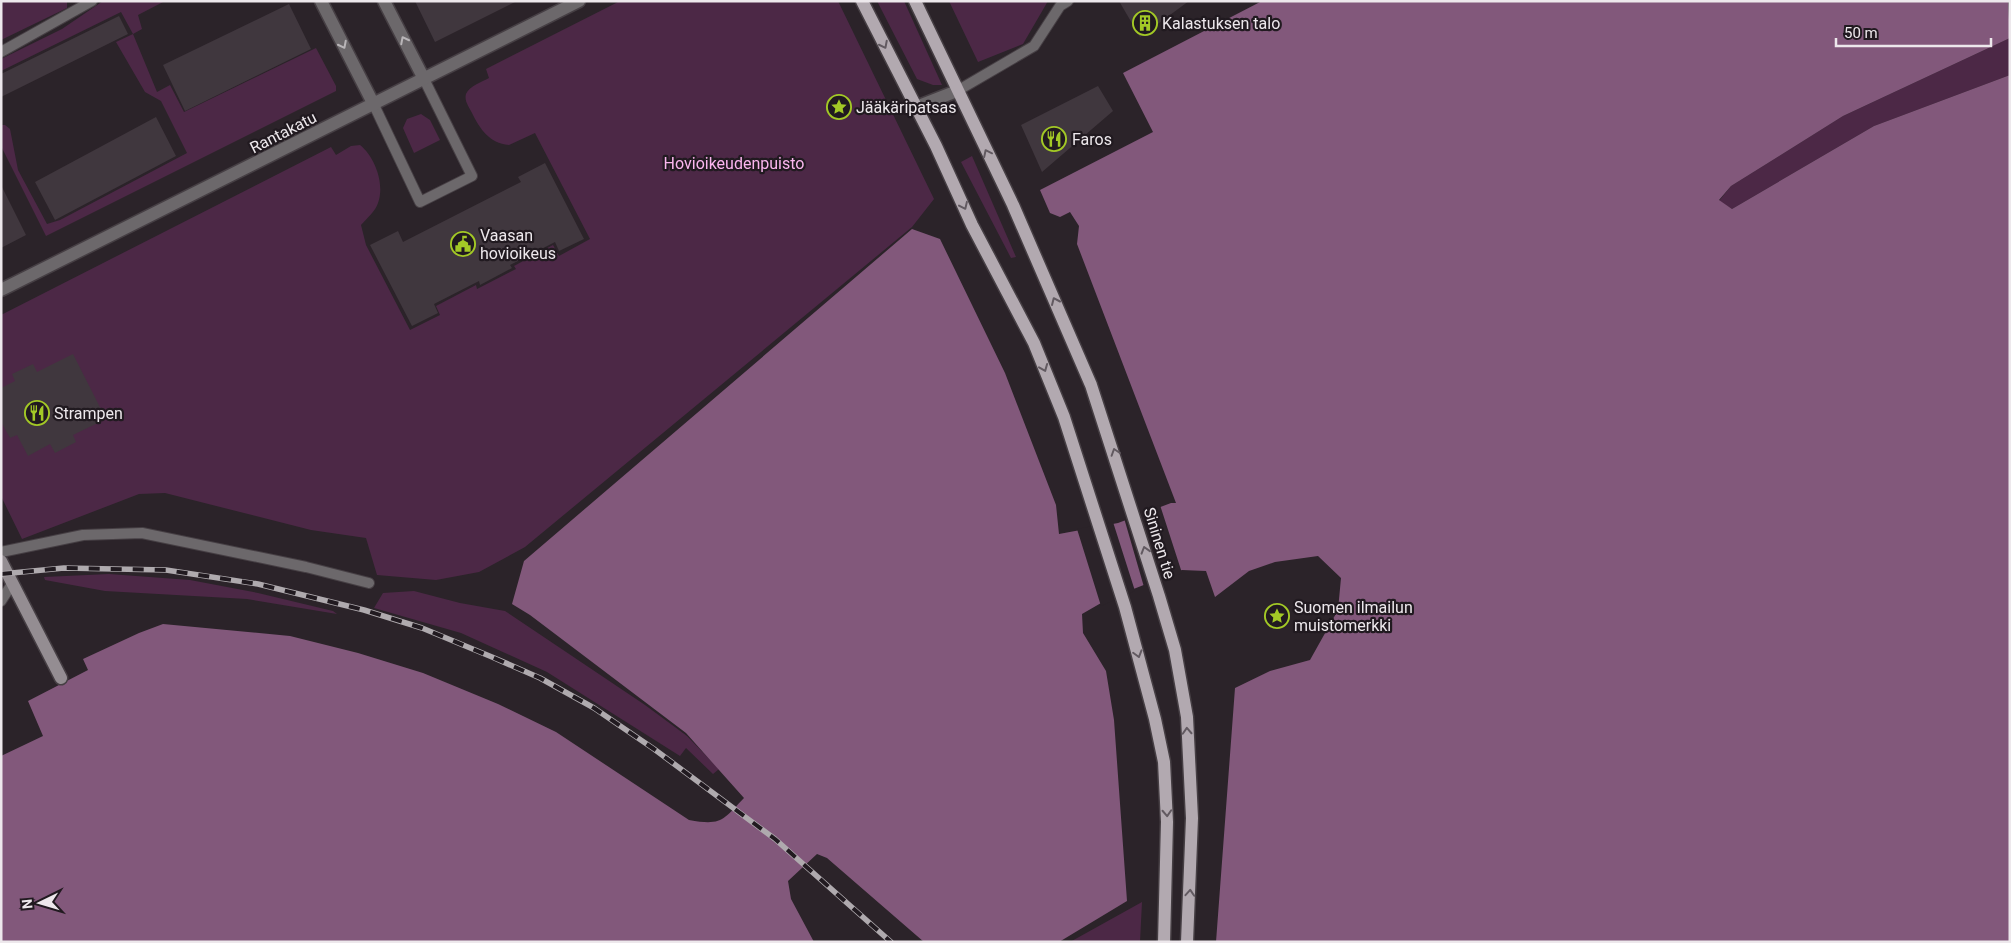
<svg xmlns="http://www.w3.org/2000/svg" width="2011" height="943" font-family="Roboto,sans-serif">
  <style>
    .green { fill: #4c2846 }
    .water { fill: #82587b }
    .pier { fill: #2b2329 }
    .building { fill: #40373e }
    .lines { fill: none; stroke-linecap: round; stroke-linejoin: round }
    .lane-casing { stroke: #463f44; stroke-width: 12 }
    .street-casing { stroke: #463f44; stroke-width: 15 }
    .secondary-casing { stroke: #463f44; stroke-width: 15 }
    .primary-casing { stroke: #463f44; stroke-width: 15 }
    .lane { stroke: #6c686b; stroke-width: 10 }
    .street { stroke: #6c686b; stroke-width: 12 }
    .secondary { stroke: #948d92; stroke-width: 12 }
    .primary { stroke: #b2a9b0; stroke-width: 12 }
    .rail-casing { stroke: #afaaae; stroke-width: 5.5 }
    .rail { stroke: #211a20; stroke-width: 4; stroke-dasharray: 11; stroke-linecap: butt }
    .oneway { stroke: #b9b5b8 }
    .oneway2 { stroke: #625a61 }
    .labels { text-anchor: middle; stroke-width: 4.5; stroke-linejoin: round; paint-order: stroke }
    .poi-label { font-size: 16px; fill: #ede8ec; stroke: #211a20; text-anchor: start }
    .street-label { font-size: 16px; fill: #ede8ec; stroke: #211a20 }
    .park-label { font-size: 16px; fill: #fab6ee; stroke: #211a20 }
  </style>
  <rect width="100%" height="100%" fill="#2b2329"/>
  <!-- green -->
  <path class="green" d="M1 1H67V8L1 40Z
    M103 1H165L138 15 142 29 133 34 157 92 170 85 184 112 316 48 336 86V91L46 236 1 146V125H5L10 129 18 170 47 224 60 220 187 153 161 101 145 92 116 42 133 34 121 12 1 71V59L62 29Z
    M620 1H838L934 199 912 227 525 547 479 572 436 580 377 575 366 538 311 530 165 493 139 494 22 539 1 496V315L331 147 336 155 351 146 360 145C375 157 385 184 378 203 375 212 367 218 361 225L366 245 410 330 440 315 436 306 476 285 477 289 516 269 514 266 553 245 559 256 590 239 535 133 509 145C489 143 480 129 472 113 469 107 464 101 466 94 469 86 482 82 489 78L486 69Z
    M877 1H904L942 85H933L917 79Z
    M949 1H1048L1023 44 978 62Z
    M2010 38V75L1874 126 1732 209 1719 201 1731 186 1843 116Z
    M421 114 430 120 440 140 414 153 403 128 407 119Z
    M972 156 1016 257 1011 258 961 162Z
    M109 574 190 580 258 593 333 611 337 614 247 599 105 591 45 580 44 577Z
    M414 591 460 603 505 611 645 705 687 736 719 769 713 774 686 748 680 756 547 672 461 633 374 608 383 593Z
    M1142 902 1140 942H1070Z"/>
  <!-- water -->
  <path class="water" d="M1262 1H2008L2010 38 1843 116 1731 186 1719 200 1732 209 1874 126 2010 75V942H1216L1235 688 1270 671 1310 660 1338 610 1341 578 1318 556 1275 562 1249 571 1215 597 1206 571 1182 570 1108 599 1082 614 1083 633 1106 671 1114 720 1127 901 1059 942H924L827 858 817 854 788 881 791 899 814 942H1V756L43 736 28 701 88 670 83 659 139 633 163 624 290 636 358 653 423 673 498 704 556 732 689 820C722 826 723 820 744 798L686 733 530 615 512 604 524 561 912 229 940 239 1005 373 1056 505 1059 534 1118 523 1171 503H1176L1077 244 1079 226 1070 212 1060 217 1050 213 1040 190 1153 132 1123 73Z"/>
  <!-- pier -->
  <path class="pier" d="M1160 505 1182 573 1144 587 1124 518Z
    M1113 522 1135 591 1101 606 1077 529Z"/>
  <!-- building -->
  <path class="building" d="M415 1H517L435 42Z
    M1119 1H1189L1140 37Z
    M289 4 311 49 185 111 163 65Z
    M119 16 128 34 1 97V74Z
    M1098 86 1113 111 1042 172 1021 125Z
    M156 117 176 156 55 220 35 182Z
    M545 163 584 239 559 251 555 242 510 265 512 268 480 285 479 281 434 304 438 313 412 326 370 245 398 231 403 242 521 182 518 177Z
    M1 185 26 235 1 248Z
    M73 354 106 419 73 435 76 442 55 453 50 444 28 456 17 435 10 438 1 422V388L15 381 12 374 33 364 37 372Z"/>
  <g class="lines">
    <defs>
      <path id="lane" d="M1 52 92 1
        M957 91 1034 46 1060 6 1068 1
        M374 105 420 202 472 176 424 79
        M1 552 83 535 142 533 306 567 369 583
        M1 601 12 584"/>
      <path id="street" d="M321 1 374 105
        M384 1 424 79
        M916 107 957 91
        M1 290 579 1"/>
      <path id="secondary" d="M1 561 61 678"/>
      <path id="primary" d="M862 1 936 146 972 225 1034 343 1064 417 1125 607 1155 719 1164 762 1167 822 1164 942
        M915 1 1013 205 1091 385 1159 596 1175 650 1187 717 1192 818 1187 942"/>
    </defs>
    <!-- lane casing -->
    <use href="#lane" class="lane-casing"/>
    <!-- street casing -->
    <use href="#street" class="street-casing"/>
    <!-- secondary casing -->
    <use href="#secondary" class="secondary-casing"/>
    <!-- primary casing -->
    <use href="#primary" class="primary-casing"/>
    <!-- lane -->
    <use href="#lane" class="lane"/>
    <!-- street -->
    <use href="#street" class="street"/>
    <!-- secondary -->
    <use href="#secondary" class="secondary"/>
    <!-- primary -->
    <use href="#primary" class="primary"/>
    <defs>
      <path id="rail" d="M1 574 64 568 166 570 258 584 364 610 422 628 492 657 540 678 594 708 654 749 775 839 891 942"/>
    </defs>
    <!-- rail casing -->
    <use href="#rail" class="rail-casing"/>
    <!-- rail -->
    <use href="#rail" class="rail"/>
  </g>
  <!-- one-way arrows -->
  <defs><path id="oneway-chevron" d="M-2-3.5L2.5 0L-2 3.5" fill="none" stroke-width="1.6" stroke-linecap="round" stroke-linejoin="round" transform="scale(1.25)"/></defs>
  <g class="oneway">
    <use href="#oneway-chevron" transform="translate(404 40) rotate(-117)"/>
    <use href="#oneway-chevron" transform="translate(343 45) rotate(63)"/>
  </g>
  <g class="oneway2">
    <use href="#oneway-chevron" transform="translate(884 45) rotate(63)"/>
    <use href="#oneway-chevron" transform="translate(987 153) rotate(-116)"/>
    <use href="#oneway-chevron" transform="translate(964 206) rotate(65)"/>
    <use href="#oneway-chevron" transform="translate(1055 301) rotate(-114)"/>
    <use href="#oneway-chevron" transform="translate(1044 368) rotate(68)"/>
    <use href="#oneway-chevron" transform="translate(1115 452) rotate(-108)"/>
    <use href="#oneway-chevron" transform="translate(1145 550) rotate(-107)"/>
    <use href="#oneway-chevron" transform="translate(1138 654) rotate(74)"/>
    <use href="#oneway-chevron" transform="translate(1187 731) rotate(-93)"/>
    <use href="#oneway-chevron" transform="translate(1167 813) rotate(87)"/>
    <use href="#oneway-chevron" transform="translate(1190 893) rotate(-86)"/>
  </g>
  <!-- icons -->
  <defs>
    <symbol id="building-ring" viewBox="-11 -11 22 22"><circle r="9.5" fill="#211a20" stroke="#a3c926" stroke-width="1.5"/><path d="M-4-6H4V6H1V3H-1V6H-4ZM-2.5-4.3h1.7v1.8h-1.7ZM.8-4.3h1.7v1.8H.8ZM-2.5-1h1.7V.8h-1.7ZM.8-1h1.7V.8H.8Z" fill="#a3c926"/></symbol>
    <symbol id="sight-ring" viewBox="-11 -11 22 22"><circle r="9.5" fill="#211a20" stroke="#a3c926" stroke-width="1.5"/><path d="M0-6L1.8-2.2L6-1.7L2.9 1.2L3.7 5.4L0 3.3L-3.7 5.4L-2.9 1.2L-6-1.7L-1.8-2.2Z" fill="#a3c926"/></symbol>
    <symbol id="restaurant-ring" viewBox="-11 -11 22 22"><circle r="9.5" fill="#211a20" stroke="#a3c926" stroke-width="1.5"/><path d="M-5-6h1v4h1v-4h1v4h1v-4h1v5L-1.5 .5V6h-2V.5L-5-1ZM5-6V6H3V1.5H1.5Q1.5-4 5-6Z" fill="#a3c926"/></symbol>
    <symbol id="civic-ring" viewBox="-11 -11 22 22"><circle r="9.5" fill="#211a20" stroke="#a3c926" stroke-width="1.5"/><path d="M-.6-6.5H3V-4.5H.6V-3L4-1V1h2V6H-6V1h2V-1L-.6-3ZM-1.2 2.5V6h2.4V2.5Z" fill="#a3c926"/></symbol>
  </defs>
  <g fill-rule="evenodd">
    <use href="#building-ring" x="1131" y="9" width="28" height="28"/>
    <use href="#sight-ring" x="825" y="93" width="28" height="28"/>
    <use href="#restaurant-ring" x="1040" y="125" width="28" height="28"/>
    <use href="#civic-ring" x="449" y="230" width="28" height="28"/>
    <use href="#restaurant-ring" x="23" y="399" width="28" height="28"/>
    <use href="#sight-ring" x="1263" y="602" width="28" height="28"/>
  </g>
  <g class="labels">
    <!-- poi labels -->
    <g class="poi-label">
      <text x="1162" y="29">Kalastuksen talo</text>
      <text x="856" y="113">Jääkäripatsas</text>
      <text x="1072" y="145">Faros</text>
      <text x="480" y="241">Vaasan<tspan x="480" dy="18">hovioikeus</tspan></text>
      <text x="54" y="419">Strampen</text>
      <text x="1294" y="613">Suomen ilmailun<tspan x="1294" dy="18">muistomerkki</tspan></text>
    </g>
    <!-- street labels -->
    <g class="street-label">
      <text transform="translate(283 132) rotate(-27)" y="6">Rantakatu</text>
      <text transform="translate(1160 543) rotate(73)" y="6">Sininen tie</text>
    </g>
    <!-- park labels -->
    <g class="park-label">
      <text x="734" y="169">Hovioikeudenpuisto</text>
    </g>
  </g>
  <!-- border -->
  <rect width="2011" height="943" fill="none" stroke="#ede8ec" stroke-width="5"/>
  <!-- north arrow -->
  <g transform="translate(40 903) rotate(265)" stroke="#211a20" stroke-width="4" paint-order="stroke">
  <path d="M0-4L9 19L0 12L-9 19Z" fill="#ede8ec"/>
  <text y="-8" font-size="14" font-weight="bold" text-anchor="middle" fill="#ede8ec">N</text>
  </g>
  <!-- scale -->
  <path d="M1836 38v8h155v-8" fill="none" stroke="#ede8ec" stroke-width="2.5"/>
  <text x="1844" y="38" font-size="15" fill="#ede8ec" stroke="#211a20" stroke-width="4" paint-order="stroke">50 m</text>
</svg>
